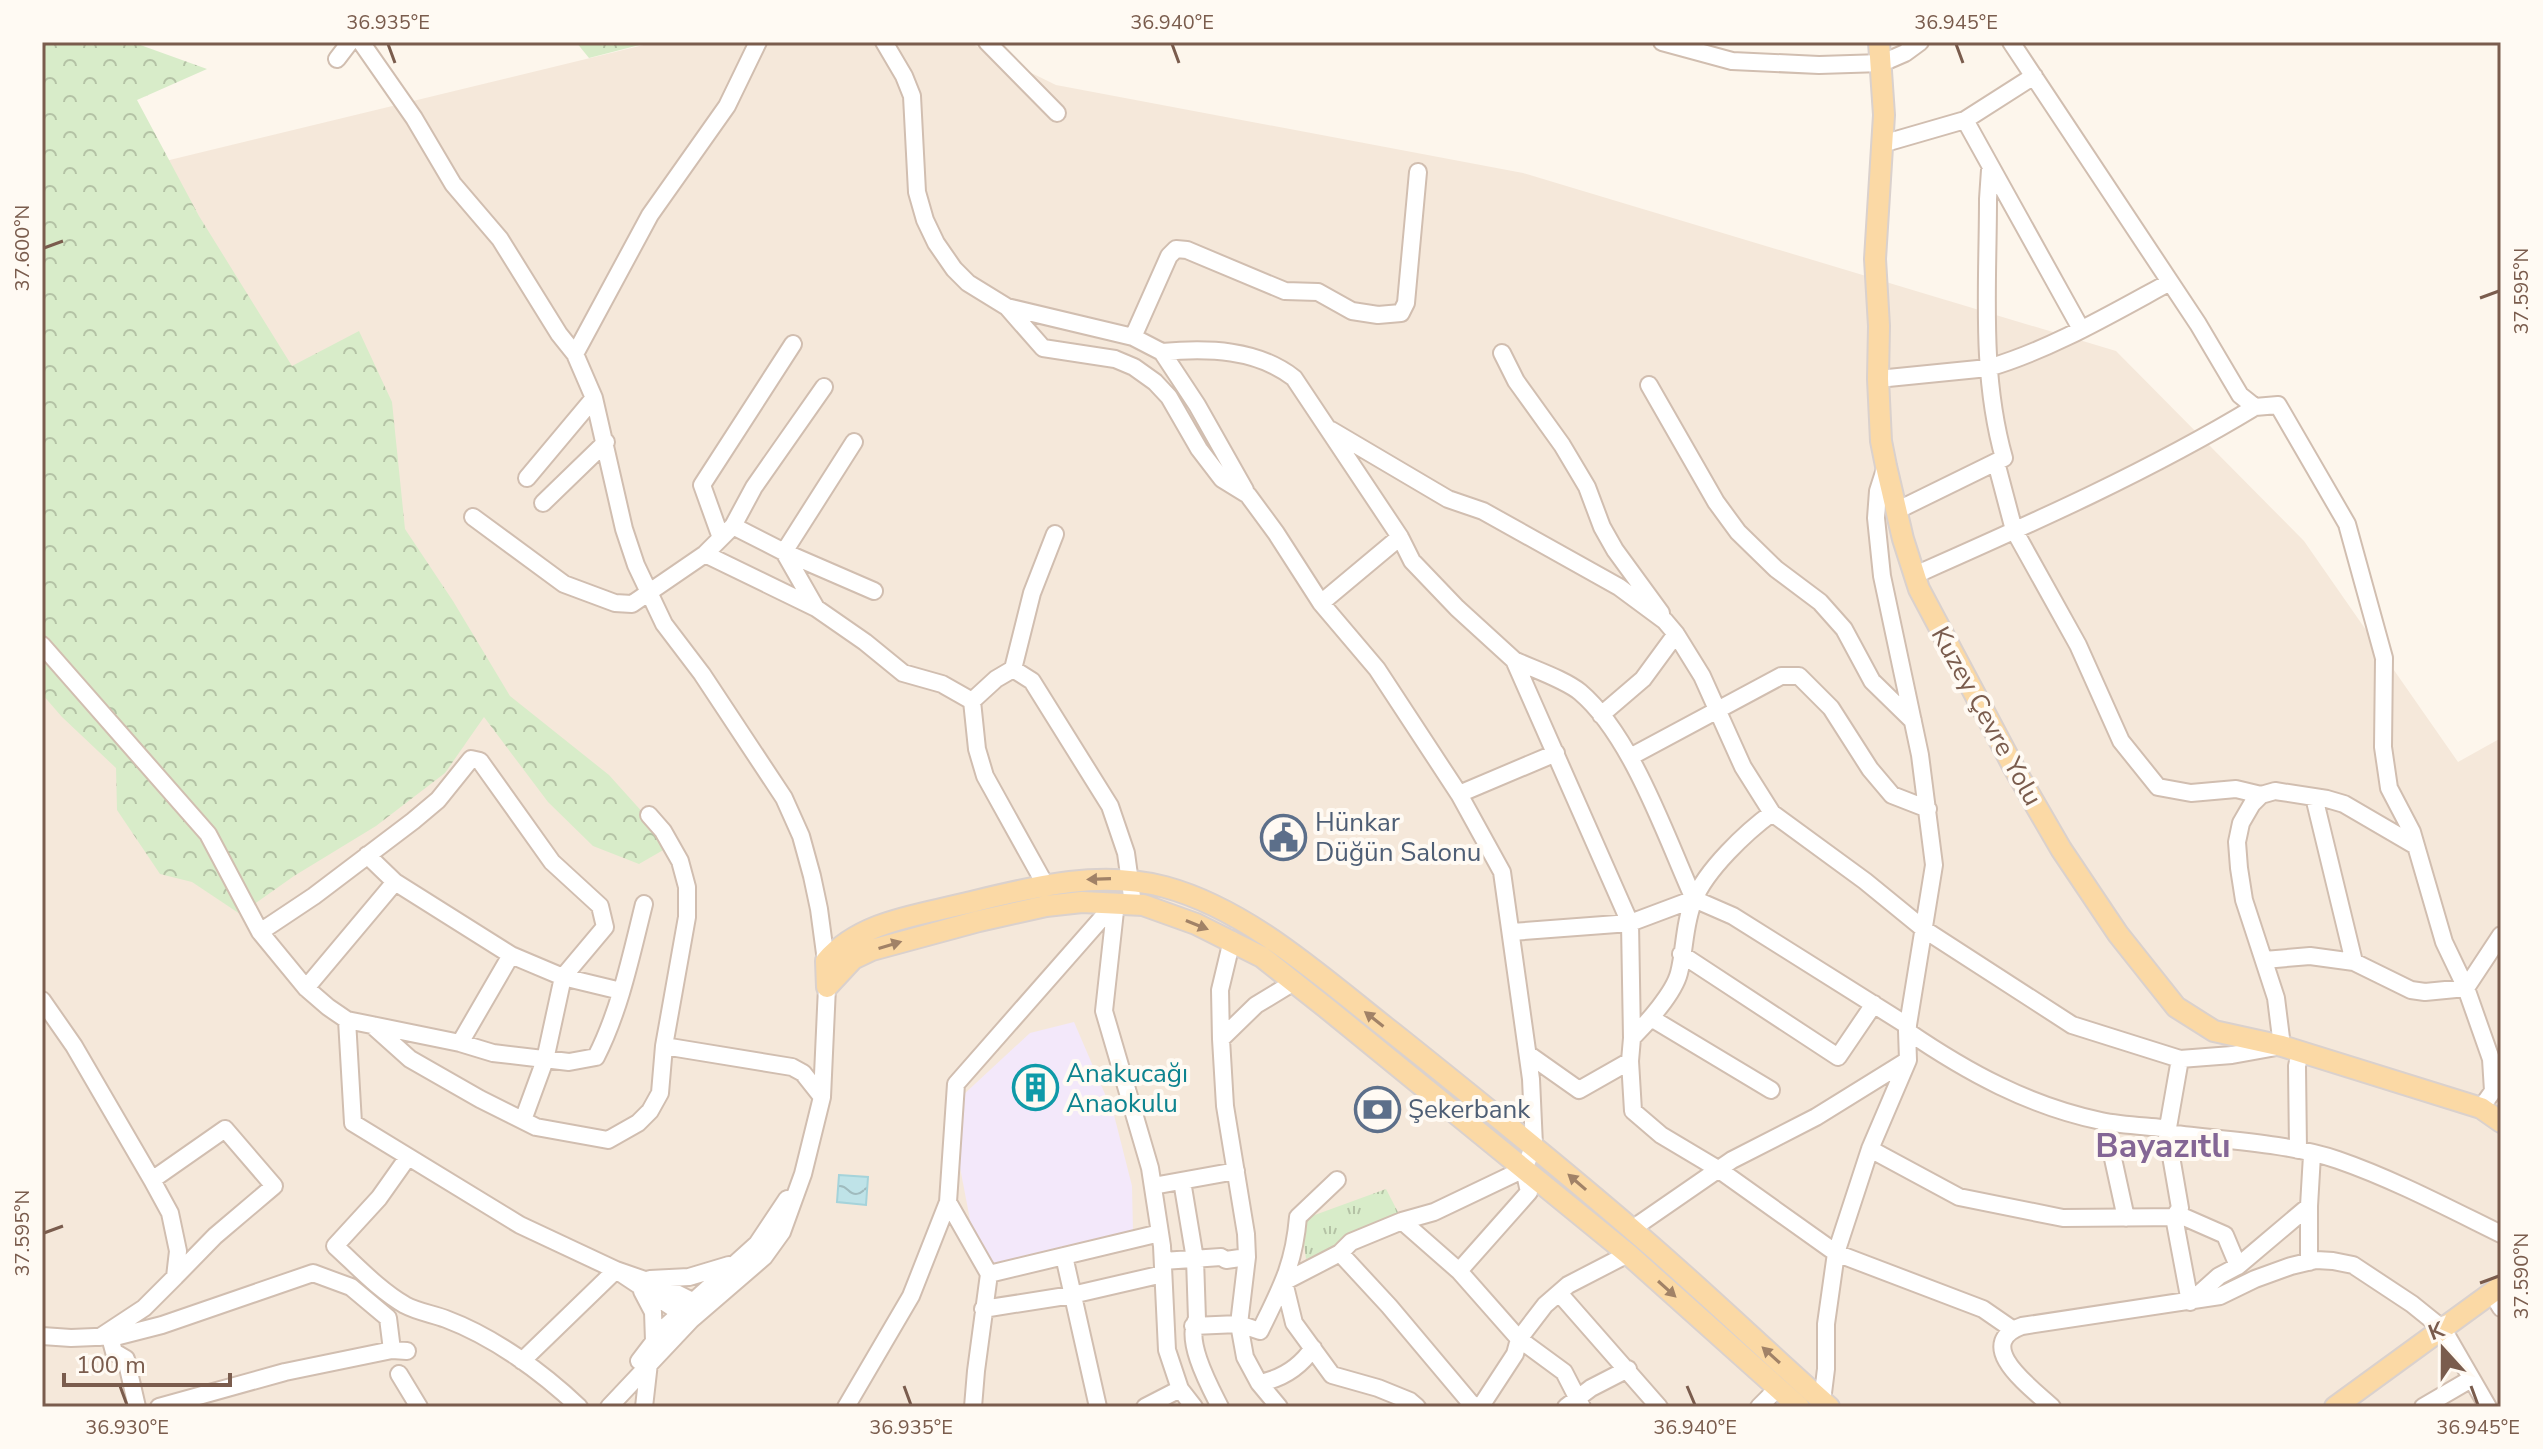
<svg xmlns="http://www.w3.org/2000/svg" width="2543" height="1449" font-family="'Nunito Sans',sans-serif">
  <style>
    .residential { fill: #f5e8da }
    .education { fill: #f3e8fa }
    .forest { fill: url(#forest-crowns) }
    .park { fill: url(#park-tufts) }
    .water { fill: url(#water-waves); stroke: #a5d3da; stroke-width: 2 }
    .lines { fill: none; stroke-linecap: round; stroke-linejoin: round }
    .minor-casing { stroke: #d1beb0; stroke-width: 20 }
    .major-casing { stroke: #dad1cd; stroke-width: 24 }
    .minor { stroke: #fff; stroke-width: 16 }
    .major { stroke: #fbd9a5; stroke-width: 20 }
    .oneway { fill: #a18267 }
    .ticks { fill: none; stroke: #7a5c4d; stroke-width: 3 }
    .labels { text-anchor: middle; stroke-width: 8; stroke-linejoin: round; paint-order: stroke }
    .street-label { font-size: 26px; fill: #7a5c4d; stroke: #fffaf3 }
    .service-label { font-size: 26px; fill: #4e5e75; stroke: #fffaf3; text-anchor: start }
    .culture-label { font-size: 26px; fill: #0d838f; stroke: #fffaf3; text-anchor: start }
    .district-label { font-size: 34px; font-weight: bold; fill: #846695; stroke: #fffaf3 }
    .neatline { fill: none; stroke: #7a5c4d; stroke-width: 3 }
    .ticks-label { font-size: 20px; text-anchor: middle; fill: #7a5c4d }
  </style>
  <defs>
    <pattern id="forest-crowns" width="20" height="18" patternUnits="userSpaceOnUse" patternTransform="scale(2)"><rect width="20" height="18" fill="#d8ecc9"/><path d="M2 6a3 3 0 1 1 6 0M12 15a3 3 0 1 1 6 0" fill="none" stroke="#b4c2a5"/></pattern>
    <pattern id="park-tufts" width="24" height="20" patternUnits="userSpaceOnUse" patternTransform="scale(2)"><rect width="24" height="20" fill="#d8ecc9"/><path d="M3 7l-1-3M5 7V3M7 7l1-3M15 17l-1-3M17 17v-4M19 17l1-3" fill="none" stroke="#b4c2a5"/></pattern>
    <pattern id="water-waves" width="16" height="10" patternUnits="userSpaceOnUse" patternTransform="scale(2)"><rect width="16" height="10" fill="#bfe3e8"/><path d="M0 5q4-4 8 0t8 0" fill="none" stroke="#a0bbbe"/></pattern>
  </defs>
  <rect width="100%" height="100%" fill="#fdf6ec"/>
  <!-- residential -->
  <path class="residential" d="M656 42H968L1056 85 1523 173 2116 351 2304 541 2458 762 2501 738V1407H42V191Z"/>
  <!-- education -->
  <path class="education" d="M1074 1022 1114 1115 1132 1186 1133 1233 985 1268 971 1225 958 1157 962 1096 1030 1033Z"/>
  <!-- forest -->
  <path class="forest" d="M42 42H132L207 69 137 100 199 216 292 366 359 331 392 402 405 529 453 601 510 696 609 775 672 845 639 864 593 846 548 802 484 717 445 773 376 826 294 876 240 914 192 882 160 874 117 810 116 768 62 717 42 694Z
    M576 42H651L589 58Z"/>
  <!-- park -->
  <path class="park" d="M1386 1189 1401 1218 1306 1259 1301 1220Z"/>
  <!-- water -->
  <path class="water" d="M839 1175 868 1177 866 1205 837 1202Z"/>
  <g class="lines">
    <defs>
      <path id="minor" d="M361 42 414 118 453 184 500 239 559 334 575 354 594 398 624 529 636 565 664 624 702 674 784 798 801 836 812 876 819 909 826 961
        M884 42 904 76 912 96 917 192 925 220 936 243 954 269 968 283 1007 307 1043 348 1115 359 1134 367 1155 382 1169 397 1199 449 1222 479 1248 495 1276 533 1321 603 1377 669 1459 794 1502 872 1531 1079 1534 1145 1524 1169 1529 1192 1459 1271
        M987 42 1057 113
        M1662 42 1732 61 1819 65 1882 63 1905 53 1920 42
        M2011 42 2198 324 2240 395 2255 407 2278 405 2347 524 2384 658 2383 747 2389 788 2412 832 2444 942 2466 988 2491 1059 2493 1091 2481 1108
        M337 59 350 42
        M1965 120 2081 329
        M1882 144 1965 120 2034 76
        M1007 307 1133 337 1162 352 1197 405 1245 490
        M1133 337 1169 256 1176 249 1187 250 1285 291 1318 292 1352 311 1378 315 1401 313 1406 303 1418 172
        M1162 352C1208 348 1257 349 1294 378L1400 537 1412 561 1457 608 1514 660 1630 923 1632 1038 1630 1061 1633 1111 1661 1135 1718 1169 1836 1253 1983 1309 2012 1329
        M1502 353 1516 381 1562 445 1587 487 1602 527 1615 550 1661 613
        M575 354 650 215 727 106 758 42
        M1878 379 1988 368C2052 349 2111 314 2170 282
        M1649 385 1716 502 1738 532 1776 569 1820 602 1844 629 1872 681 1913 721
        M1331 430 1448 499 1483 511 1619 587 1665 621 1676 634 1702 676 1743 767 1772 813 1865 881 1925 930 2072 1025 2180 1059 2232 1055 2282 1046 2276 998 2244 900 2239 868 2237 842 2241 823 2252 804 2261 795 2275 791 2327 799 2344 804 2416 846
        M1996 462 2014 530 2078 645 2121 741 2158 787 2191 793 2236 789 2261 795
        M527 478 594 398
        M543 503 606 442
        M1896 511 2004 458C1980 373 1988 286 1988 199L1990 170
        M473 517 564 584 615 603 632 604 705 554 733 526 754 487 824 387
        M733 526 784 552 874 591
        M721 538 702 485 793 344
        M705 554 816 608 865 642 903 673 942 684 972 701 977 749 985 776 1046 886
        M1915 575C2030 524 2146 473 2255 407
        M1321 603 1400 537
        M816 608 784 552 854 442
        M42 645 208 834 260 932 306 988 328 1007 347 1020 460 1043 493 1053 569 1062 596 1057C620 1010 631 956 644 904
        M1514 660C1533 669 1564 679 1580 692 1632 736 1666 837 1694 899L1733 916 1908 1026
        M1013 669 1032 681 1110 806 1126 853 1133 904
        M972 701 996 679 1013 669 1032 593 1055 534
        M1601 715 1643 679 1676 634
        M1630 757 1781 676H1799L1831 708 1870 769 1892 795 1928 809
        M1459 794 1556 753
        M2314 797 2354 962
        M367 855 395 882 511 955 563 977 621 991
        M1116 902 1104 1011 1150 1168 1162 1246 1167 1350 1180 1389 1194 1407
        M260 932 314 896 413 821 438 800 471 759 480 761 552 862 600 906 605 927 563 977 545 1060 523 1120
        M1512 932 1630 923 1694 899
        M1681 954 1838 1057 1874 1004
        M2264 960 2310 956 2354 962 2411 990 2425 992 2466 988 2501 935
        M306 988 395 882
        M42 1000 74 1046 152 1180 170 1213 178 1251 175 1277 144 1308 100 1337
        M1651 1018 1771 1090
        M347 1020 353 1123 520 1225 616 1270 691 1320
        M372 1025 410 1059 480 1099 536 1127 608 1140 638 1123 650 1111 660 1093 664 1046 687 917V887L680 861 663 831 649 815
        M1907 1031C1967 1072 2029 1106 2101 1121 2120 1125 2142 1126 2162 1128L2167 1133C2220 1140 2289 1143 2338 1160 2393 1179 2448 1208 2501 1234
        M1632 1038C1647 1023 1674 993 1679 973 1685 950 1684 923 1694 900 1706 870 1746 832 1772 813
        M1221 1039 1220 990 1232 940
        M460 1043 511 955
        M664 1046 792 1067 803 1073 822 1097
        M1528 1054 1579 1090 1630 1061
        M2180 1059 2167 1133 2180 1208 2174 1217 2190 1302 2219 1276 2238 1266 2309 1206 2312 1155
        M2105 1122 2126 1218
        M1870 1149 1959 1197 2063 1218 2184 1217 2225 1235 2238 1266
        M2298 1150 2297 1066 2300 1052
        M408 1157 379 1198 335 1246C357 1266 379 1290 405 1305 418 1312 433 1314 446 1319 494 1337 542 1372 579 1407
        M152 1180 225 1129 274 1186 215 1236 175 1277
        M1182 1181 1195 1259 1197 1319C1184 1340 1210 1387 1220 1407
        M1153 1186 1236 1171
        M948 1202 989 1274 976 1371 973 1407
        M1402 1221 1459 1271 1519 1339 1564 1372 1582 1407
        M1632 1229 1732 1160 1816 1117 1908 1060
        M1340 1253 1389 1306 1474 1407
        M1064 1256 1098 1407
        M1163 1261 1221 1257 1226 1260 1247 1257
        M2309 1262V1206
        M989 1274 1160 1233
        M650 1279 689 1277 729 1265
        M642 1291 653 1312 654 1341
        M1559 1293 1659 1407
        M2493 1295 2501 1308
        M983 1309 1072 1295 1163 1274
        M1193 1326 1239 1324 1260 1331C1281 1288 1294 1265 1298 1217L1337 1180
        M42 1336 71 1338 119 1336 162 1325 313 1273 351 1287 388 1318 392 1350 407 1351
        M110 1337 114 1352 126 1359 137 1407
        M522 1361 616 1270 662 1286 700 1305
        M639 1361 665 1327 757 1244 787 1199
        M399 1374 419 1407
        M1259 1383C1281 1379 1300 1367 1313 1348
        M1822 1401 1826 1369V1324L1836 1253 1870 1149 1908 1060 1907 1031 1934 865 1920 755 1882 576 1876 518 1878 491 1886 466
        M159 1407 285 1372 392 1350
        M609 1407 691 1320 764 1257 782 1232 803 1174 822 1097 827 987
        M644 1407 649 1363
        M846 1407 911 1296 948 1202 956 1084 1116 902
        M1145 1407 1180 1389
        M1279 1407 1259 1383 1245 1357 1239 1324 1247 1257 1246 1234 1225 1106 1221 1039 1256 1005 1294 982
        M1417 1407 1410 1401 1378 1388 1332 1375 1294 1323 1284 1282 1340 1253 1351 1242 1402 1221 1434 1212 1524 1169
        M1477 1407 1483 1403 1515 1354 1519 1339 1545 1305 1568 1285 1628 1254
        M1566 1407 1591 1388 1628 1369
        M1759 1407 1778 1388
        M2052 1407C2033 1389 1971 1345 2022 1326L2220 1296 2255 1279 2291 1266 2316 1260 2333 1261 2353 1265 2412 1304 2443 1329 2488 1407
        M2423 1407 2471 1379"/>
      <path id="major" d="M1879 42 1884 115 1875 259 1879 326 1878 379 1881 441 1886 466 1903 539 1919 589 2014 768 2061 849 2118 934 2176 1007 2214 1031 2282 1046 2481 1108 2501 1122
        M827 987 826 961C860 922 914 916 963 904 1029 888 1097 869 1165 887 1250 910 1325 980 1393 1033 1477 1100 1560 1167 1641 1237 1705 1292 1766 1351 1829 1407
        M827 987 853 959 872 950 979 921 1046 906 1082 902 1143 905 1196 924 1262 957 1329 1010 1628 1254 1799 1407
        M2335 1407 2501 1286"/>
    </defs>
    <!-- minor casing -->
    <use href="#minor" class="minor-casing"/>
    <!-- major casing -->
    <use href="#major" class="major-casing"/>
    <!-- minor -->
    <use href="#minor" class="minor"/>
    <!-- major -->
    <use href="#major" class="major"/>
  </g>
  <!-- one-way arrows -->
  <defs><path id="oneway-solid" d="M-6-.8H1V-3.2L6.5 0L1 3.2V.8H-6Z" transform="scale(2)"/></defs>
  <g class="oneway">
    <use href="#oneway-solid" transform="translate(1099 879) rotate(178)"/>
    <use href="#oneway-solid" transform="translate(1197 925) rotate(22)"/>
    <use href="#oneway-solid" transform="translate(890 945) rotate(-17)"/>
    <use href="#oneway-solid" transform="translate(1374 1019) rotate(-142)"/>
    <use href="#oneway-solid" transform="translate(1577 1182) rotate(-139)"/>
    <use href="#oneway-solid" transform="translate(1667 1289) rotate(42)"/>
    <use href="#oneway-solid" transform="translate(1771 1355) rotate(-138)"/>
  </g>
  <!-- ticks -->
  <path class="ticks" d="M388 44 395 63M1172 44 1179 63M1956 44 1963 63M44 248 63 241M2480 298 2499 291M44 1233 63 1226M2480 1283 2499 1276M120 1386 127 1405M904 1386 911 1405M1687 1386 1695 1405M2471 1386 2478 1405"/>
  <!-- icons -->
  <defs>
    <symbol id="civic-ring" viewBox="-11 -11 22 22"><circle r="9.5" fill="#fffaf3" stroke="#5c6f8a" stroke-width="1.5"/><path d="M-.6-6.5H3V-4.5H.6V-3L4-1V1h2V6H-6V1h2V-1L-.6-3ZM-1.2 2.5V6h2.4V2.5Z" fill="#5c6f8a"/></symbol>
    <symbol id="building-ring" viewBox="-11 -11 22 22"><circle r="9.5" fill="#fffaf3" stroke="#0f9aa8" stroke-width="1.5"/><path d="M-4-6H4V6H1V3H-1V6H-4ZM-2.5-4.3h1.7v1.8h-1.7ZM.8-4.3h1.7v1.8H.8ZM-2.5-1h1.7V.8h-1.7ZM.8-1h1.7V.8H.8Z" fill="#0f9aa8"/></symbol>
    <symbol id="bank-ring" viewBox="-11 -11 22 22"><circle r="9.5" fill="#fffaf3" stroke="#5c6f8a" stroke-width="1.5"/><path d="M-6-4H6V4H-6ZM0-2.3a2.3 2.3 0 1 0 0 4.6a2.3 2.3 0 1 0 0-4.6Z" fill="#5c6f8a"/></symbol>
  </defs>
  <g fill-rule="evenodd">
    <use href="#civic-ring" x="1258" y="812" width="51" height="51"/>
    <use href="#building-ring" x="1010" y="1062" width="51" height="51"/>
    <use href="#bank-ring" x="1352" y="1084" width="51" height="51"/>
  </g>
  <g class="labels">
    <!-- street labels -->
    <g class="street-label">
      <text transform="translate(1987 716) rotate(61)" y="9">Kuzey Çevre Yolu</text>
    </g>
    <!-- service labels -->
    <g class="service-label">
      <text x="1315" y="831">Hünkar<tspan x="1315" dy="30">Düğün Salonu</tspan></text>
      <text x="1408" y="1118">Şekerbank</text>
    </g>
    <!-- culture labels -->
    <g class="culture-label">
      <text x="1066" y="1082">Anakucağı<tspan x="1066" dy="30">Anaokulu</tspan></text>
    </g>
    <!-- district labels -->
    <g class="district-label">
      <text x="2163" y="1157">Bayazıtlı</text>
    </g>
  </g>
  <!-- border -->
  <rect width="2543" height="1449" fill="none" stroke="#fffaf3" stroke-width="88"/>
  <!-- north arrow -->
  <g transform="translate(2443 1349) rotate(339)" stroke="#fffaf3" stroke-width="6" paint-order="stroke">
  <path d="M0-6L14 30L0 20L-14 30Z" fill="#7a5c4d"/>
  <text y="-12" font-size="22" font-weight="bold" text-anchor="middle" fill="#7a5c4d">K</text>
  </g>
  <!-- scale -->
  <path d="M64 1373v12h166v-12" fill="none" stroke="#7a5c4d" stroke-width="4"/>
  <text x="76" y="1373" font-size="24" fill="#7a5c4d" stroke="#fffaf3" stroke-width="6" paint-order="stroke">100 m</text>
  <rect x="44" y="44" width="2455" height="1361" class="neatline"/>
  <g class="ticks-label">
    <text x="388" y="29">36.935°E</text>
    <text x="1172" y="29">36.940°E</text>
    <text x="1956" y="29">36.945°E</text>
    <text transform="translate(22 248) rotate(-90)" y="7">37.600°N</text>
    <text transform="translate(2521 291) rotate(-90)" y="7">37.595°N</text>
    <text transform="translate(22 1233) rotate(-90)" y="7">37.595°N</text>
    <text transform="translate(2521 1276) rotate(-90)" y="7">37.590°N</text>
    <text x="127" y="1434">36.930°E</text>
    <text x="911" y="1434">36.935°E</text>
    <text x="1695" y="1434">36.940°E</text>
    <text x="2478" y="1434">36.945°E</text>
  </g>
</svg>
